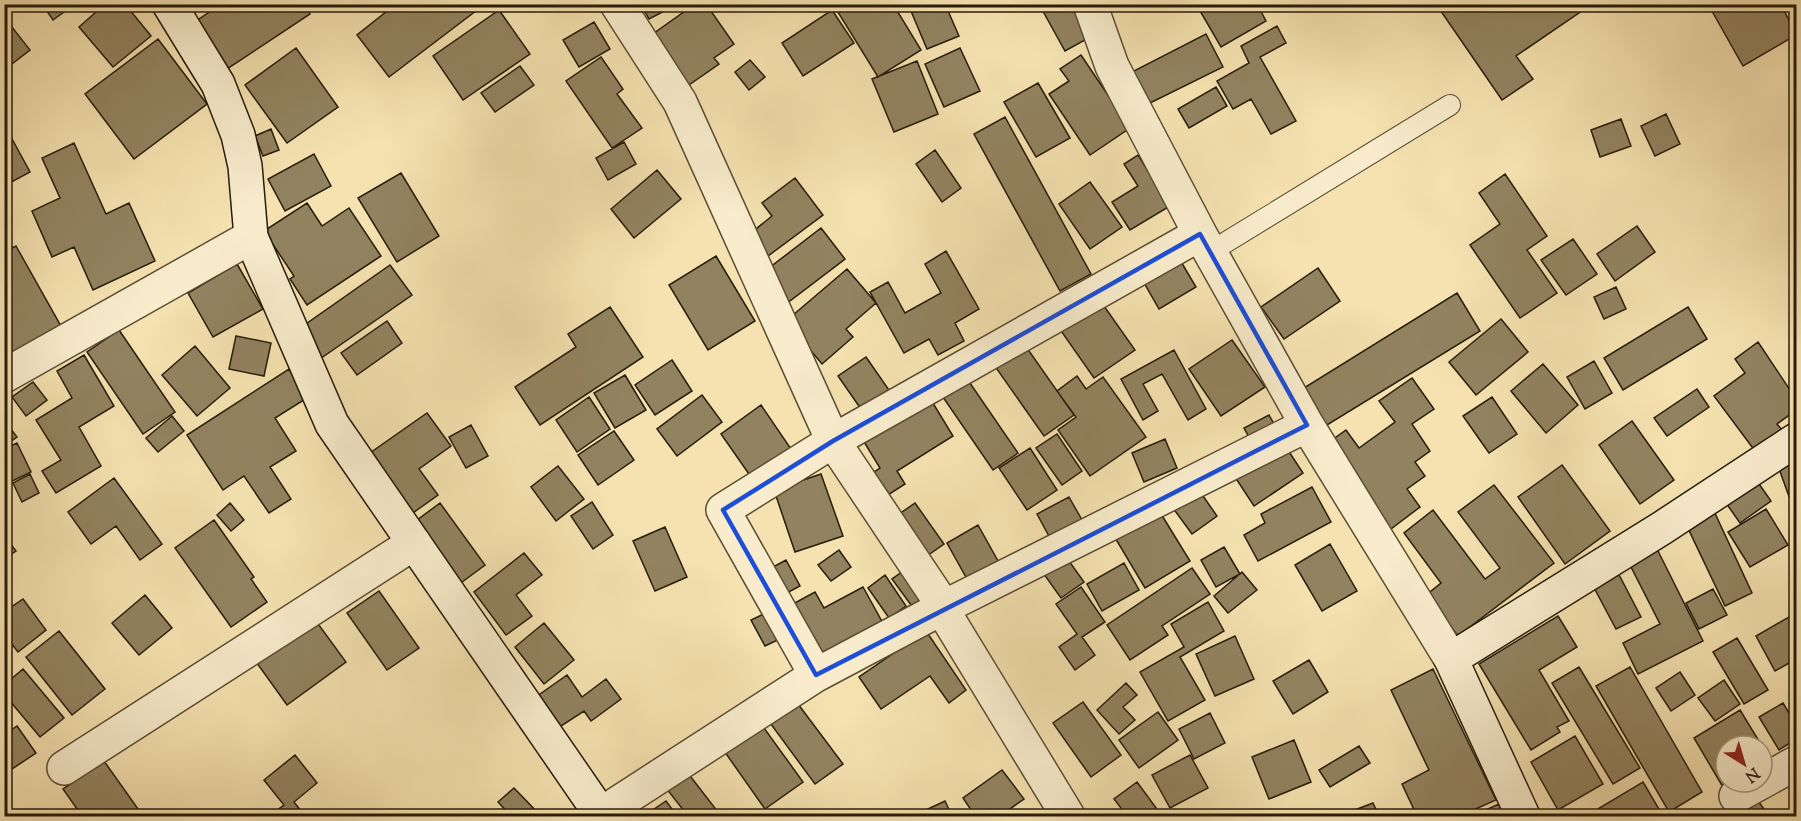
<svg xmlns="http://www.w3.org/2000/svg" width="1801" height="821" font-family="'Sorts Mill Goudy',serif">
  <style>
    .building { fill: #928360; stroke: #271c0a; stroke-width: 1.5 }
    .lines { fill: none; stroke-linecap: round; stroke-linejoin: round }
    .lane-casing { stroke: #5a4e34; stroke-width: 22 }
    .street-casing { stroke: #5a4e34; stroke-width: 36 }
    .secondary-casing { stroke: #271c0a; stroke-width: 36 }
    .lane { stroke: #f8eccc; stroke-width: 20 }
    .street { stroke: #f8eccc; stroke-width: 33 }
    .secondary { stroke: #f8eccc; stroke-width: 33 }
    .marked { fill: none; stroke: #1d4ed8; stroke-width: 4.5; stroke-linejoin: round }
  </style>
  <rect width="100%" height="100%" fill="#f5e2b0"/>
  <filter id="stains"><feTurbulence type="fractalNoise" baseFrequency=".00333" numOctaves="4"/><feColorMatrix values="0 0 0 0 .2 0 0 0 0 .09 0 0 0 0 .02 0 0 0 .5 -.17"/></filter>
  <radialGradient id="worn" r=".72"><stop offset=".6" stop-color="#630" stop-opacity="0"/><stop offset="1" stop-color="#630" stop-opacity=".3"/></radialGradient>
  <!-- building -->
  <path class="building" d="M42 4H75L53 20Z
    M105 4H125L151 36 113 67 79 27Z
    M221 4H309L306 7 310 14 221 73 189 26Z
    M396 4H485L389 77 357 35Z
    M641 4H678L649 19Z
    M695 4H706L734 44 714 58 719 64 686 87 650 36Z
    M833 4H893L921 50 878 77Z
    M908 4H945L959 36 927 49Z
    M1039 4H1077L1094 35 1065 51Z
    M1196 4H1257L1266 21 1221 47Z
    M1436 4H1592L1516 56 1533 79 1502 100Z
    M1708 4H1781L1796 35 1743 66Z
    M499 10 530 54 463 100 433 56Z
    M832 10 854 43 803 76 782 43Z
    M4 17 30 50 4 70Z
    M594 22 610 49 579 67 563 40Z
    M1277 26 1286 43 1260 57 1296 121 1271 134 1251 99 1233 109 1217 81 1249 63 1241 46Z
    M1206 34 1223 67 1144 106 1128 74Z
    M158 39 207 104 134 159 85 94Z
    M296 48 338 107 287 143 245 85Z
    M960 48 980 91 944 107 925 64Z
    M1081 55 1130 128 1090 155 1049 94 1069 81 1060 69Z
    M601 57 623 89 617 94 642 128 612 148 566 81Z
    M750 60 765 77 749 90 735 72Z
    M917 61 938 114 894 132 872 79Z
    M520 66 534 85 495 112 481 93Z
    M1038 83 1070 138 1036 157 1004 102Z
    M1216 87 1227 106 1189 128 1178 109Z
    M1666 114 1680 144 1655 156 1641 126Z
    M1005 117 1091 274 1060 291 974 134Z
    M1621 119 1631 146 1600 157 1591 130Z
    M271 129 279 150 263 156 255 136Z
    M11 137 30 172 4 186V140Z
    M624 142 636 164 608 180 596 158Z
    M74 143 106 214 129 203 155 261 93 290 74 247 52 257 32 211 60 198 42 158Z
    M935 150 961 188 942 202 916 164Z
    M314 154 331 186 285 211 268 179Z
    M1138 155 1170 206 1130 230 1112 202 1138 186 1124 164Z
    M657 170 681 199 634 238 611 209Z
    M401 173 439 236 397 262 358 198Z
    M1505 174 1547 236 1527 250 1557 293 1520 318 1470 245 1500 224 1479 193Z
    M795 178 823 215 768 256 751 233 772 216 762 203Z
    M1090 182 1122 227 1090 249 1059 204Z
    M307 203 322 226 349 208 381 256 307 305 290 279 294 276 264 231Z
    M1637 226 1655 252 1615 281 1597 254Z
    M821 228 845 259 782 307 769 268Z
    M1573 239 1597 274 1566 295 1541 260Z
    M16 246 62 328 4 360V252Z
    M946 251 979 309 955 323 964 341 938 355 929 339 904 353 870 292 888 282 905 313 941 293 925 264Z
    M716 256 755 321 708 350 669 285Z
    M1180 260 1196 287 1159 309 1143 281Z
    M237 264 263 309 213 337 188 293Z
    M390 265 412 295 317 361 296 331Z
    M1318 268 1340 301 1284 339 1261 307Z
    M847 269 876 303 846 329 853 337 822 364 786 321Z
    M1616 287 1626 309 1604 319 1594 297Z
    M1457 293 1480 331 1314 433 1291 396Z
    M1099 299 1135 350 1094 378 1059 328Z
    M610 307 643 357 540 425 515 387 576 347 568 334Z
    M1688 307 1707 339 1623 390 1604 358Z
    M1501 319 1528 352 1476 395 1449 362Z
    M387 321 402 343 357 375 341 353Z
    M119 330 175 412 143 434 87 352Z
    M236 336 271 343 264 376 229 369Z
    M1232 340 1265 387 1221 416 1189 369Z
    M1022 341 1074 415 1044 436 992 362Z
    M1758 342 1796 399V410L1777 424 1783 431 1755 451 1714 396 1745 373 1735 359Z
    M195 346 230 388 197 416 162 375Z
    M1174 350 1206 409 1188 420 1162 374 1143 384 1158 411 1143 420 1121 379Z
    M84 355 114 406 79 427 101 466 56 493 42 471 61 460 36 420 72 398 57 371Z
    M866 357 891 393 863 412 838 376Z
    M672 360 692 391 655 415 635 385Z
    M1594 361 1612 393 1585 409 1567 377Z
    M1543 364 1578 405 1546 433 1511 391Z
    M289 369 307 398 275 418 296 451 270 467 291 499 269 513 244 476 223 490 187 435Z
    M961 370 1018 453 993 470 936 387Z
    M625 375 646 410 615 428 594 393Z
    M1077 376 1086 389 1103 377 1146 437 1090 476 1058 430 1076 417 1057 391Z
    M1412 378 1434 409 1412 424 1430 451 1415 462 1425 476 1407 489 1420 507 1387 532 1325 445 1346 430 1359 448 1395 422 1379 401Z
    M33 382 47 400 26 416 12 397Z
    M1697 389 1709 407 1667 436 1654 418Z
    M702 395 722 422 677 456 657 429Z
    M928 395 953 436 897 471 905 484 888 495 874 472 880 468 861 437Z
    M589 397 610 429 577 452 556 420Z
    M1492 397 1517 434 1489 453 1463 416Z
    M761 405 791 449 751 477 721 434Z
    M427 413 451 446 419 469 438 495 403 520 360 460Z
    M1269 415 1280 435 1255 448 1244 428Z
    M172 416 184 431 158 452 146 438Z
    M4 420 17 437 4 446Z
    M1632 421 1674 480 1640 504 1599 445Z
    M471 425 488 456 466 468 449 437Z
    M614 431 634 460 598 485 578 455Z
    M1057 434 1082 471 1062 485 1036 448Z
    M1165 439 1177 468 1144 482 1132 453Z
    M17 443 31 472 4 485V449Z
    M1284 444 1303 473 1254 506 1235 477Z
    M1030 448 1057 490 1027 510 999 468Z
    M1796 455V516L1777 463Z
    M1562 465 1610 531 1565 564 1518 497Z
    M558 466 584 499 556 521 531 487Z
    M30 474 39 493 22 502 13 483Z
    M821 474 843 536 795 552 774 490Z
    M114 478 162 544 140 560 116 526 91 544 68 512Z
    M1757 481 1771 501 1740 523 1726 503Z
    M1494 485 1554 563 1458 636 1426 595 1441 583 1404 533 1433 510 1485 579 1500 568 1458 512Z
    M1196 486 1217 516 1192 534 1170 504Z
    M1312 487 1331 522 1258 561 1244 535 1265 523 1261 514Z
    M1069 497 1082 520 1050 538 1037 514Z
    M592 502 613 535 593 549 571 516Z
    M230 503 244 520 231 531 217 515Z
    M440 503 485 565 454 588 409 526Z
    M915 503 944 544 921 560 892 519Z
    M1158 509 1190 561 1145 588 1114 536Z
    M1713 509 1752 593 1725 606 1685 522Z
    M1766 509 1788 545 1750 567 1728 532Z
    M214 520 254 577 251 579 267 602 231 627 175 548Z
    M978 525 1003 570 972 588 947 543Z
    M665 527 687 577 655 591 633 541Z
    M4 535 16 551 4 559Z
    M1330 544 1357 591 1322 611 1295 565Z
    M1224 547 1240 574 1216 587 1201 560Z
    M1656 547 1703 641 1638 674 1623 643 1660 624 1628 561Z
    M839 550 851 567 831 581 818 565Z
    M524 553 542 575 516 595 532 616 506 635 474 592Z
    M1064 554 1084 582 1061 598 1041 570Z
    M786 560 800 586 785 594 771 568Z
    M1124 563 1139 590 1102 611 1087 584Z
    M909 567 931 597 914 609 892 579Z
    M1192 568 1210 594 1162 626 1168 635 1130 660 1107 625Z
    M1616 569 1641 617 1616 629 1591 582Z
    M1242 572 1257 590 1228 613 1214 596Z
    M885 575 906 606 889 618 868 588Z
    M863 587 885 627 822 662 791 605 815 592 824 608Z
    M1081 587 1105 622 1082 637 1095 655 1075 670 1059 647 1077 634 1056 604Z
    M1713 589 1727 615 1699 629 1686 603Z
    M379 591 419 648 387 670 347 613Z
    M145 595 172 628 139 655 112 623Z
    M23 599 46 630 18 652 4 634V612Z
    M1208 602 1224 631 1180 657 1205 700 1168 721 1140 672 1184 647 1171 624Z
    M766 613 780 639 765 646 751 620Z
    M1796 613V659L1775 671 1756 636Z
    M1558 616 1577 647 1539 670 1569 721 1557 727 1560 732 1531 750 1479 664Z
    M313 617 346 662 287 705 254 659Z
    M544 623 574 660 544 684 515 647Z
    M59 631 105 689 72 715 26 657Z
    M926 631 966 690 949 703 930 676 881 709 859 677Z
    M1235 636 1254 679 1215 696 1196 654Z
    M1737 638 1768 690 1744 704 1713 652Z
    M1309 660 1328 692 1293 714 1273 681Z
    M1579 667 1640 768 1613 784 1552 683Z
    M1630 667 1702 792 1669 812 1596 686Z
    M23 669 64 718 40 737 4 694V685Z
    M1433 669 1496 800 1460 816H1417L1402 784 1429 770 1391 690Z
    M1680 672 1695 695 1671 711 1656 688Z
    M567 675 582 697 606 679 621 699 591 721 584 711 558 728 536 697Z
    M1724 680 1740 704 1715 721 1698 698Z
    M1126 683 1137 695 1123 707 1135 720 1119 734 1097 710Z
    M792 696 843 764 815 784 765 716Z
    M1083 702 1121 755 1091 777 1053 723Z
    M1783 703 1796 725V739L1779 750 1759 717Z
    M1740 710 1762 746H1726V782H1741L1727 794 1694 738Z
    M1158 712 1178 740 1139 768 1119 740Z
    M1210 713 1225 743 1194 759 1179 729Z
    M759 721 803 782 765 809 722 748Z
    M17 726 36 753 9 771 4 765V735Z
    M1575 736 1603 784 1558 810 1531 762Z
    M1294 740 1311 782 1269 799 1252 757Z
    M1359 746 1370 763 1330 787 1319 770Z
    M295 755 317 783 294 802 305 816H269L284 805 264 780Z
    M1190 755 1208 788 1170 808 1152 775Z
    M104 761 143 816H82L63 789Z
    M1002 770 1024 799 1000 816H975L963 798Z
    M687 772 721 816H688L666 788Z
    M1137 782 1162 816H1127L1114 799Z
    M1643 782 1663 816H1586Z
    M514 788 538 813 534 816H511L498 802Z
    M1756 798 1769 816H1734L1732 814Z
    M666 801 677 816H644Z
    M945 801 952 816H913Z
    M1373 803 1379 816H1339Z
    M1499 804 1504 816H1472Z"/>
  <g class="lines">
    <defs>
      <path id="lane" d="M1210 252 1450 105"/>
      <path id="street" d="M617 4 680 102 833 441 944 607 942 609 1068 816
        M1090 4 1112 66 1200 234
        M4 376 251 237
        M816 675 944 607 1307 425
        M64 768 414 543
        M1736 796 1796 763
        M598 816 816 675 723 510 833 441 1200 234 1307 425 1451 659"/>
      <path id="secondary" d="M169 4 218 84 238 135 245 166 251 237 332 424 602 816
        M1523 816 1451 659 1662 528 1796 440"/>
    </defs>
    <!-- lane casing -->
    <use href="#lane" class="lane-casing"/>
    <!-- street casing -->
    <use href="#street" class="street-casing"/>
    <!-- secondary casing -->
    <use href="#secondary" class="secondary-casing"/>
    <!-- lane -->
    <use href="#lane" class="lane"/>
    <!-- street -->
    <use href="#street" class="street"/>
    <!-- secondary -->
    <use href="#secondary" class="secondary"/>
  </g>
  <!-- marked area -->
  <path class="marked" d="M1200 234 1307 425 816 675 723 510 833 441Z"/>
  <!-- margin -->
  <rect width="1801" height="821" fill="none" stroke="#f5e2b0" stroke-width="24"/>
  <rect x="6" y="6" width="1789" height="809" fill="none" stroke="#271c0a" stroke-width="3"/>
  <rect x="12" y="12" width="1777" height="797" fill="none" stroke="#271c0a" stroke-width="1.5"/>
  <!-- north arrow -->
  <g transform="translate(1744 764) rotate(143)"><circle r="28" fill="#f8eccc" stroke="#a4997e" stroke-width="1.5"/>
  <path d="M0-4.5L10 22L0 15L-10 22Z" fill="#8f2418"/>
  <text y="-9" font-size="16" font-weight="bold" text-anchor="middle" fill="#271c0a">N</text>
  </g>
  <rect width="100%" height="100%" filter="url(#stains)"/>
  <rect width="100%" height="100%" fill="url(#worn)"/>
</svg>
